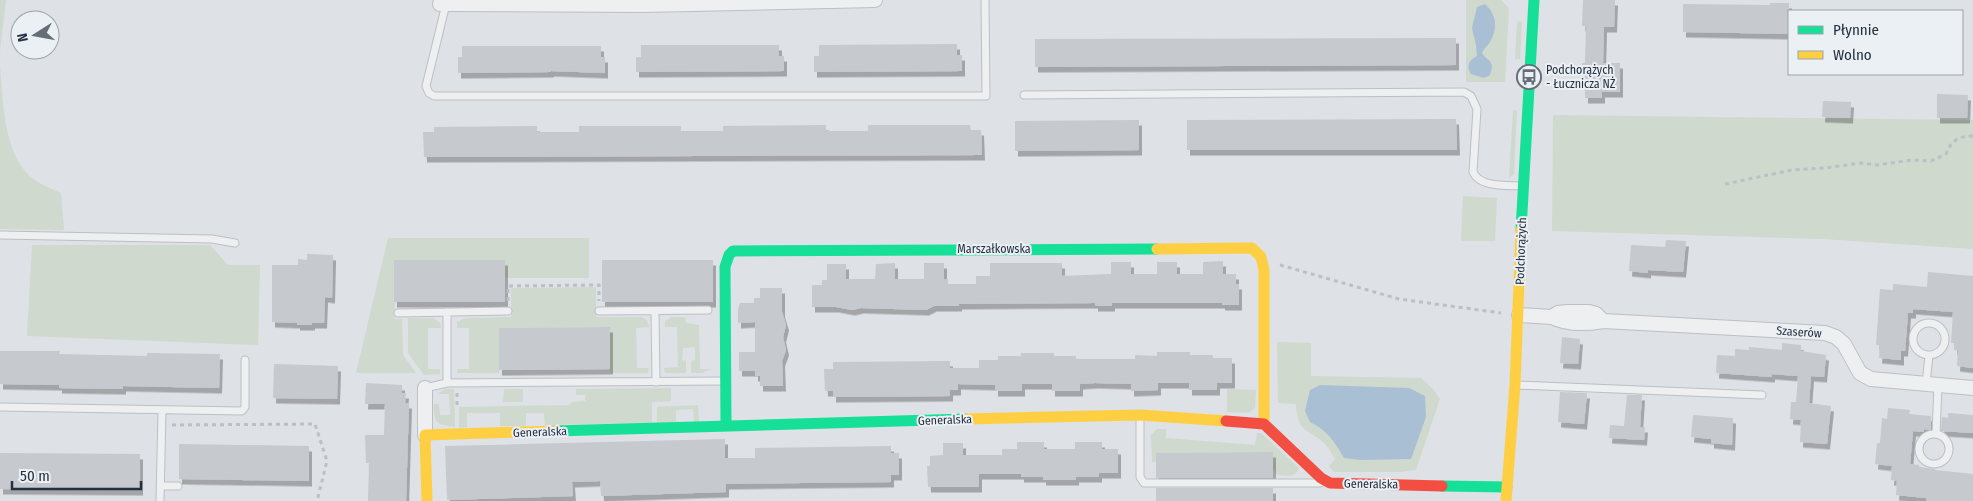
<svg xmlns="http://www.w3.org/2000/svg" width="1973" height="501" font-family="'Fira Sans Condensed',sans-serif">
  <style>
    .green { fill: #cfd9ce }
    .water { fill: #a9bfd4 }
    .building { fill: #c6c9cd; filter: url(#shadow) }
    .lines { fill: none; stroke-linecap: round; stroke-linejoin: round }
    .lane-casing { stroke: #bcbfc3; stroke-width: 9 }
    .street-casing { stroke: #bcbfc3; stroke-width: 16 }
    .path { stroke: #bdbfc5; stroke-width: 3; stroke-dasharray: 4 4; stroke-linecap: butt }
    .lane { stroke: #eeeff1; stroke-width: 7 }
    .street { stroke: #eeeff1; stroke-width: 14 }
    .fast { stroke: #16e098; stroke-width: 11 }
    .slow { stroke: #ffcf43; stroke-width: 11 }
    .jam { stroke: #f24e42; stroke-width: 11 }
    .labels { text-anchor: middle; stroke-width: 4; stroke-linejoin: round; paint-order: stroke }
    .poi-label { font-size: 12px; fill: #242f3f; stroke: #ebf0f5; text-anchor: start }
    .street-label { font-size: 12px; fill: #242f3f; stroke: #ebf0f5 }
  </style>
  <defs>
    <filter id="shadow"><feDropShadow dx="3" dy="5.5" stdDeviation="0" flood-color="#0004"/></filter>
  </defs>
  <rect width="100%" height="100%" fill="#dee1e5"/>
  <!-- green -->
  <path class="green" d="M0 0H6L0 51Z
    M1466 0H1501L1509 8 1505 82H1466Z
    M1519 21 1522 22 1520 59H1515L1517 23Z
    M0 65C3 101 3 159 36 181 44 186 53 189 61 193L64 230 0 229Z
    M1513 110 1517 111 1514 174 1509 178Z
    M1553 115 1973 120V249L1823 239 1552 231Z
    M1463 196 1497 198 1495 241H1461Z
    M388 238H589V278H505V260H394L395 319H402L403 355 416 373H356Z
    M32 245H210L228 265H260L258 345 27 336Z
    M596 287V317H641L647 320 649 327 636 328 637 368H649L648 373H610V327L500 328 499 373H457V369H469V328H457V322L466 318 511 317V288Z
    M672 317H685L686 323 699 325 700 369H711L702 373H691V361L695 360V347L683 348 682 360 686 361V373H665L664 368 678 367 677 327H665V321Z
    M408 318H434L440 323 441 328H428V369H440V374L424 375 408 353Z
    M1277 342 1311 343V376L1421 378 1433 389 1440 399 1416 470 1399 472H1334L1329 466 1335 459C1332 455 1330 449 1326 445 1310 428 1298 436 1296 404L1278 403Z
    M671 388V401L652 402V423L545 425 544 413H526V426H500V413H467V427L459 428V407L569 405 572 402 585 401V395H576V389Z
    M445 389H454L455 427C436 425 434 423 434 404H439L440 415H450L449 394H438Z
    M504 389H523V402H503Z
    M1227 389 1256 390 1255 408 1248 413 1227 412Z
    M698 405 699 422H694L693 409 676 410V423H657V407Z
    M1157 429H1166V438L1255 445 1257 433H1261L1299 468C1295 478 1287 476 1277 475L1273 468V452L1156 453V462H1152L1151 435Z"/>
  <!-- water -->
  <path class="water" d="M1485 4C1496 14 1498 27 1491 40 1489 45 1484 48 1482 53 1489 63 1495 60 1490 75L1484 78 1471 74C1466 66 1469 60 1477 56L1476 45 1472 28 1477 7Z
    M1320 385 1409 388 1425 396 1426 417 1411 459 1361 460 1344 458C1335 442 1327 430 1310 422L1305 411 1310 390Z"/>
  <!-- building -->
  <path class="building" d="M1583 0H1615L1614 27H1604L1603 63H1620V92H1602V98H1585V82H1582V63H1585L1586 26H1582Z
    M1770 3H1789V31L1788 34 1683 32V4L1770 5Z
    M1456 38V65L1035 67V39Z
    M957 44V55H962V71L814 72V56H819V45Z
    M641 45H779V56H784V71L636 72V57H641Z
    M462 46H601V57H605V73L551 71V72L458 73V57H462Z
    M1937 94 1968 95 1967 118H1937Z
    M1823 101 1851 102 1850 118 1822 117Z
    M1456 119 1457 150H1187V120Z
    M1139 120V150L1015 151V121Z
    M826 125V131H868V125H970L971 130H981L982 155 424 157 423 132H434V127L537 126V132H579V126H681V131H723V126Z
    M1666 240 1686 241 1683 272 1648 270V273L1629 271 1631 245 1665 247Z
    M307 254 333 255 332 298 325 297 324 323H312V325H297V323L272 322V265H298V259L307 260Z
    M394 260H505V302H394Z
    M602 260H713V302H602Z
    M1223 261V274H1236V284H1239V305H1222V303H1112V306H1095V303L959 304V306H934L926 310 861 308 852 310 836 307H812V285H822V280H827V264H846V279H875L876 264 895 263V279H924V263H944V279H948V284H976V276H990V263H1062V276L1111 274V262H1131V274H1157V262H1177V274H1203V262Z
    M1928 272 1973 276V368L1957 366 1958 350H1954V343H1951L1953 312 1913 309V313H1908L1905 351H1901V360L1879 358 1880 345H1876L1880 289 1893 290V284L1927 287Z
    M760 288H782V312L786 325 783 337 786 350 782 361 783 386H760V376H755V371H739V352H755V322L738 323V310L740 303H754V298H760Z
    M610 327V369L499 370V328Z
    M1562 337 1580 339 1578 364 1560 363Z
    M1782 343 1801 345V351L1826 355 1824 377 1811 376 1809 403 1831 406 1827 444 1800 442 1801 420 1790 419 1791 402H1796L1798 376 1772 374V377L1716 373 1717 355 1735 356V349L1749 350V347L1782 350Z
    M0 351H60L59 354 147 356V353L220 354 219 388 123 386V389L59 388V385L0 384Z
    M1157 352H1190V355H1213V358H1232V383H1217V390H1189V383H1158V390L1131 391V384L1095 383 1080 384V391H1052V384H1022V391H995V385L958 384V390H950V396L833 397V391H825L824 369H833V362L950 361V368H979V360H998V356H1021V353H1054V356H1076V359H1135V355L1157 356Z
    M274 364 338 366 337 399 273 398Z
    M366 383 402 385V393H406L405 403H409L406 501H368L369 463H366L365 435H384L385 404H365Z
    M1560 392 1587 393 1584 424 1558 422Z
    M1627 395H1642L1640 427H1645L1644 440 1609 438 1610 425 1624 426Z
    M1888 408 1910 410 1909 414 1931 416V430L1924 429V432L1913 431 1910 464 1919 465V467L1935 469V470L1973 474V501H1926V498L1896 495 1897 481 1891 480 1892 466 1875 464 1877 443H1880L1882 418 1887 419Z
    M1948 413 1973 415V433L1941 431 1942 417 1948 418Z
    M1693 415 1733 418 1732 445 1711 443V439L1691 437Z
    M725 439V458H755V448L891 446V453H899V475H891V482L726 484V492L601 496 600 481 572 482 573 496 447 500 445 446Z
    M1017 442H1044V449H1075V442H1102V449H1118V473H1099V477H1076V480H1043V477H1021V474H979V487H928L927 466H930V456L943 455V443H963V455H1002V449H1017Z
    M179 444 309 446V481L179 479Z
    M1273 452V478H1156V453Z
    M0 453 140 454V490L0 489Z
    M1156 488H1273V501H1156Z"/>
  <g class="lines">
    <defs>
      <path id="lane" d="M446 4 426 86 429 93 434 96H986L985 0
        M1024 95 1464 92 1471 96 1477 109 1473 172C1480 188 1508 185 1522 186
        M0 235 212 239 235 243
        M599 311 708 310
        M655 311 656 382
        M447 312V383
        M398 313 508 311
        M1913 339a16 16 0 1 1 32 0a16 16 0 1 1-32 0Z
        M1926 384 1929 355
        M1516 385 1762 395
        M425 388 447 383 725 381
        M0 407 242 411 245 407V360
        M1140 415V477L1144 483H1320
        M1919 449a15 15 0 1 1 30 0a15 15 0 1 1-30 0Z
        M1936 434 1938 385
        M161 486H178
        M160 501 162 411"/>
      <path id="street" d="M440 4 643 5 875 0
        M1519 315 1552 317 1558 313 1567 312H1589L1596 314 1603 321 1825 333 1836 337 1844 344 1860 373 1871 379 1973 388
        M1552 317C1568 325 1586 324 1603 321
        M425 388V435"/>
    </defs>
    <!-- lane casing -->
    <use href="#lane" class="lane-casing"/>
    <!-- street casing -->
    <use href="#street" class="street-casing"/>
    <!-- path -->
    <path class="path" d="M1725 184 1792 170 1825 168 1861 163 1877 165 1912 160 1931 161 1946 154C1951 141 1958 136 1973 136
      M1280 265 1399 299 1501 313
      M508 301V286L599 285V301
      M457 393V405
      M172 425 315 424 327 461 317 501"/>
    <!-- lane -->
    <use href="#lane" class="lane"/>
    <!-- street -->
    <use href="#street" class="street"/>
    <!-- fast -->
    <path class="fast" d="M1521 230 1534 0
      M726 426 725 267 729 255 733 251 1157 249
      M554 431 966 419
      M1442 486 1507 487"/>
    <!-- slow -->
    <path class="slow" d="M1157 249 1252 248 1261 257 1264 270V424
      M966 419 1140 415 1226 421
      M427 501 425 435 554 431
      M1506 501 1515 385 1521 230"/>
    <!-- jam -->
    <path class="jam" d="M1226 421 1264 424 1321 478 1330 483 1442 486"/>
  </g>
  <!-- icons -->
  <defs>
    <symbol id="bus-ring" viewBox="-11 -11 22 22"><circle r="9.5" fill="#ebf0f5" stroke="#656d79" stroke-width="1.5"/><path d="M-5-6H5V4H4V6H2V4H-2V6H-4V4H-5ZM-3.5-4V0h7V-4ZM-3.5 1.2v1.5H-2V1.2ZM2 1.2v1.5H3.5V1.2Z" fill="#656d79"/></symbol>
  </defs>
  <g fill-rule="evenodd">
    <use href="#bus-ring" x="1515" y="63" width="28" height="28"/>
  </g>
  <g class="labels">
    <!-- poi labels -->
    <g class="poi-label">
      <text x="1546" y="74">Podchorążych<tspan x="1546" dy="14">- Łucznicza NŻ</tspan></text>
    </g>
    <!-- street labels -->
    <g class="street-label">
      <text x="994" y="253">Marszałkowska</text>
      <text transform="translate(1521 251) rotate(-88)" y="4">Podchorążych</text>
      <text transform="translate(1799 332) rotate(4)" y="4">Szaserów</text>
      <text transform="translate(945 420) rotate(-2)" y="4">Generalska</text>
      <text transform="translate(540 432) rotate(-2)" y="4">Generalska</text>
      <text transform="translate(1371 484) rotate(1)" y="4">Generalska</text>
    </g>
  </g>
  <!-- legend -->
  <rect x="1788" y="10" width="175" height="65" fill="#ebf0f5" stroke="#9ba3ac"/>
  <rect x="1798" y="26" width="25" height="8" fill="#16e098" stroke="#9ba3ac"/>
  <text x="1833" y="35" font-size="15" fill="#242f3f">Płynnie</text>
  <rect x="1798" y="51" width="25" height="8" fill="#ffcf43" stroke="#9ba3ac"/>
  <text x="1833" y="60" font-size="15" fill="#242f3f">Wolno</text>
  <!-- north arrow -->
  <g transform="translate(35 35) rotate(259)"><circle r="24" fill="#ebf0f5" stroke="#9ba3ac"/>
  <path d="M0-4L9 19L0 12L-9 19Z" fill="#656d79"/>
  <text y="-8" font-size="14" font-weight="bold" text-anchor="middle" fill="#242f3f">N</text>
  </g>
  <!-- scale -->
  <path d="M12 481v8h129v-8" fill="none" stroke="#242f3f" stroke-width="2.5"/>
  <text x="20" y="481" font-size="15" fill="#242f3f" stroke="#ebf0f5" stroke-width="4" paint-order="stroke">50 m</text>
</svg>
